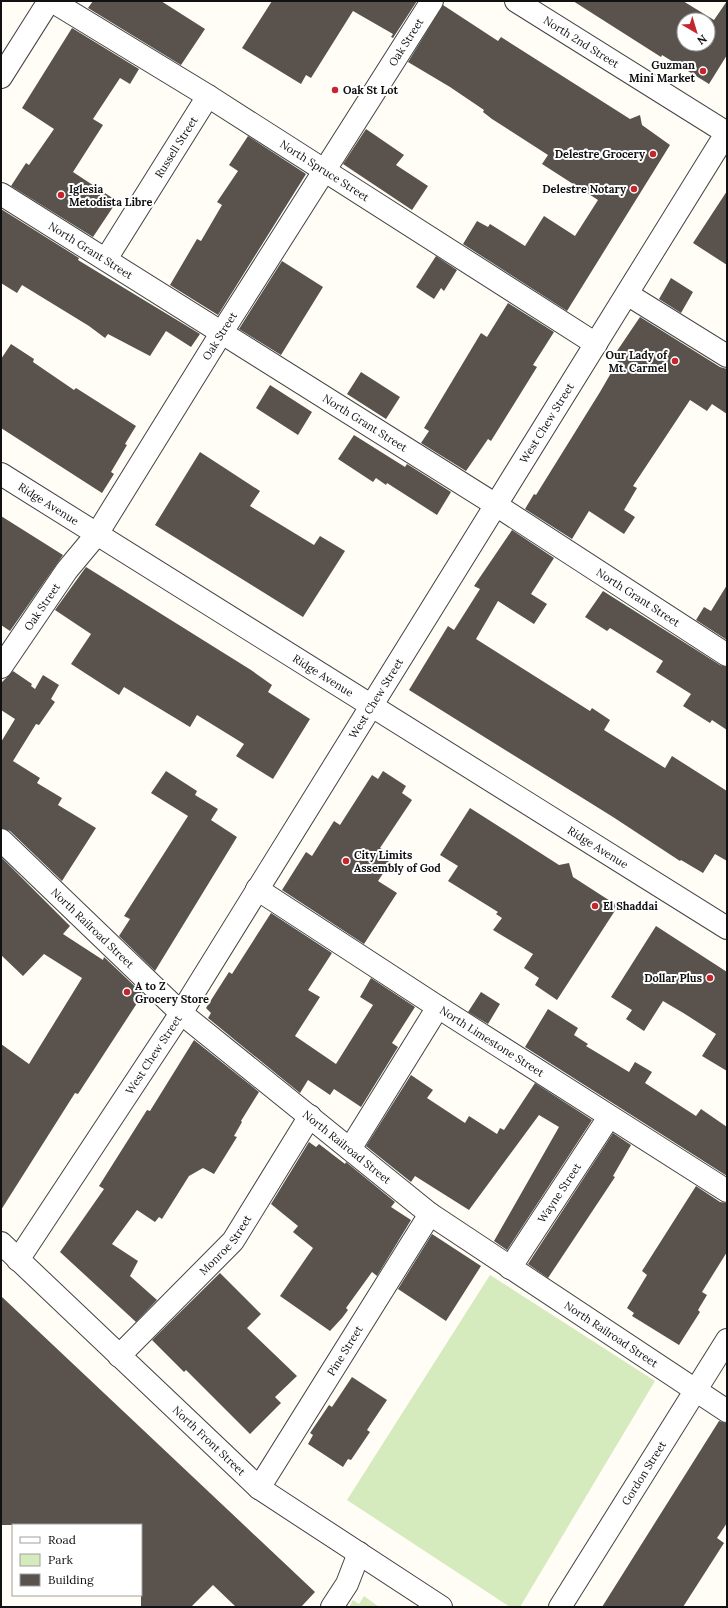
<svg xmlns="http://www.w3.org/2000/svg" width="728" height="1608" font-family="Lora,serif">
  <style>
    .green { fill: #d5ebbd }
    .building { fill: #5a524d; fill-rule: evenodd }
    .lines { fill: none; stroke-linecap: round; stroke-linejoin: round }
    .minor-casing { stroke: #444; stroke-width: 24 }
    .minor { stroke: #fff; stroke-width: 22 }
    .poi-dot { fill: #c4262e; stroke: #fff; stroke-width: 1.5 }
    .labels { text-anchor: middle; stroke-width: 4; stroke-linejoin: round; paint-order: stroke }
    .street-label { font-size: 11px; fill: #111; stroke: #fff }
    .poi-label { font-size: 11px; font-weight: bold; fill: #111; stroke: #fff; text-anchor: end }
  </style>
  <rect width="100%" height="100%" fill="#fffdf5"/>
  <!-- green -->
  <path class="green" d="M490 1275 655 1381 520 1607H510L347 1500Z
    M364 1596 379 1607H349L353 1600 359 1604Z"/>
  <!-- building -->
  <path class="building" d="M93 1H161L205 29 181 65 88 8Z
    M272 1H417L393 38 391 37 393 34 353 11 311 78 306 75 301 84 242 48Z
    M573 1H683L714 20 727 1V55L709 84 662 55 661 57ZM684 20H708V44H684Z
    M443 5 498 41 501 37 630 119 640 115 642 125 670 145 567 311 463 244 477 221 488 227 490 224 525 246 544 216 575 236 598 200 542 164 548 155 492 119 483 112 484 110 450 87 408 62Z
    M72 28 139 69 130 84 120 78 93 119 103 125 73 172 117 201 93 237 11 186 26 163 29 165 54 129 22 108Z
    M366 129 404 155 396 165 428 186 412 210 343 164Z
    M248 136 306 174 218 315 170 285 197 239 201 241 222 205 217 202 238 171 229 165Z
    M727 191V265L693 243Z
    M1 209 79 258 78 260 96 271 200 334 191 347 166 331 150 356 108 334 105 338 89 326 22 285 17 293 1 283Z
    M436 256 457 270 444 291 441 288 434 299 416 287Z
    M282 261 323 287 281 355 239 329Z
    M671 278 693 292 681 313 659 299Z
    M508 303 554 332 533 365 537 367 491 441 488 439 466 471 421 443 429 431 424 428 481 333 487 337Z
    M640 317 720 367 727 369V414L712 404 707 411 690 400 633 486 637 488 624 510 635 517 624 534 589 511 572 539 525 509 534 494 536 495 600 392 622 354 617 351Z
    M11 344 34 359 33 362 74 390 76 388 136 426 125 444 127 445 111 472 114 474 102 493 1 428V359Z
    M361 372 400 397 386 419 347 394Z
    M270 385 312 412 298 435 256 408Z
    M354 435 405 467 407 464 451 492 437 515 387 483 386 485 376 478 373 482 338 459Z
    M200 452 260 491 250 506 314 545 320 536 345 551 303 617 155 525Z
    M1 516 63 555 10 631 1 625Z
    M512 530 554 558 531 594 547 604 534 624 498 601 476 639 590 711 592 708 610 720 604 730 665 768 672 756 727 791V861L715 854 703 873 681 860 680 861 613 817 409 690 448 626 454 630 480 589 474 586Z
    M86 567 251 670 272 685 268 692 310 719 273 779 236 756 244 744 197 715 190 727 124 687 119 695 71 664 91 634 55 610Z
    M727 585V640L696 620 704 607 711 611Z
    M603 591 720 665 727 667V730L712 720 710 723 683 706 691 694 656 672 663 661 610 628 607 631 585 617Z
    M13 671 32 684 31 686 35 689 43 675 59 685 51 699 55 702 39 725 36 724 13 761 40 778 37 783 62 798 58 805 96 828 62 881 10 831 1 828V742L15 719 1 710V683Z
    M166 771 197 791 195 795 218 809 211 820 237 837 155 971 119 936 130 919 124 916 188 816 151 793Z
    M383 771 406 786 402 793 412 800 380 848 385 851 383 855 392 860 378 881 397 893 364 944 282 890 306 852 312 856 334 821 340 825 372 775 378 779Z
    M470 808 559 865 569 863 573 877 618 906 557 1000 535 985 539 978 524 968 533 954 493 930 502 918 496 914 498 912 448 881 458 866 440 855Z
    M1 857 70 926 63 934 103 960 104 957 143 994 78 1094 75 1093 1 1210V1044L29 1064 82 978 44 954 23 976 1 955Z
    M271 913 332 953 308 990 320 997 295 1036 336 1064 373 1005 360 997 371 978 415 1007 392 1043 398 1047 361 1107 334 1089 330 1095 308 1080 300 1093 208 1018 211 1013 206 1008 229 972 232 974Z
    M656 926 727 972V1071L702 1056 716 1034 685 1014 663 1001 644 1031 626 1019 632 1010 611 997Z
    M481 992 500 1004 488 1024 468 1012Z
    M548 1009 578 1028 574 1035 588 1044 586 1046 629 1072 635 1062 652 1072 645 1083 696 1116 701 1109 727 1127V1176L525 1047Z
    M194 1040 259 1092 241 1121 242 1122 234 1136 237 1137 214 1174 203 1168 189 1176 162 1219 159 1217 155 1222 137 1210 112 1244 138 1261 130 1276 157 1300 136 1322 60 1252 104 1189 99 1186 147 1110 150 1111Z
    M411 1075 433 1090 427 1098 465 1123 469 1116 497 1134 500 1128 504 1130 535 1083 592 1120 507 1250 494 1241 559 1127 539 1115 469 1210 415 1176 411 1182 366 1146Z
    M613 1133 631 1145 613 1176 615 1177 548 1278 528 1264Z
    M309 1142 316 1147 319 1144 345 1164 346 1162 395 1202 391 1207 411 1220 377 1276 372 1272 346 1308 348 1310 342 1318 330 1331 280 1296 313 1248 293 1232 298 1226 271 1204Z
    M696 1186 720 1202 727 1203V1252L702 1292 707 1295 698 1310 700 1312 679 1345 632 1316 634 1313 627 1308 647 1275 642 1271Z
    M432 1234 481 1266 446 1321 398 1289Z
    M220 1273 261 1314 247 1328 297 1376 275 1397 281 1403 250 1434 186 1370 184 1372 152 1340Z
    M1 1296 315 1592 301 1607H236L213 1585 191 1607H141V1525H1Z
    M352 1377 387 1400 367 1430 370 1432 351 1460 348 1459 343 1467 308 1444 313 1435 310 1433 329 1405 332 1407Z
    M719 1421 727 1423V1523L717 1538 724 1543 683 1607H602Z"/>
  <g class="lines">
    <defs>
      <g id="minor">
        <path id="s1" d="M52 1 208 96 596 344"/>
        <path id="s2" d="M516 1 727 133"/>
        <path d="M1 77 49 1"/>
        <path id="s3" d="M1 194 496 505 727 655"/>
        <path id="s4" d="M106 259 208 96"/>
        <path d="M627 294 727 356"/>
        <path id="s5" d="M1 474 727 928"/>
        <path id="s6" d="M1 667 67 570 97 534 222 332 432 1"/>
        <path id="s7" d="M1 840 181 1013 430 1214 727 1411"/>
        <path id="s8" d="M257 889 438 1007 727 1191"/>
        <path d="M350 1149 438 1007"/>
        <path id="s9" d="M1 1243 259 1488 441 1607"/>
        <path id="s10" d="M18 1260 181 1013 727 132"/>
        <path id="s11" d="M510 1268 609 1117"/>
        <path id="s12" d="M119 1356 233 1241 310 1116"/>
        <path id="s13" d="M259 1488 430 1214"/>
        <path d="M332 1607 347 1584 359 1553"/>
        <path id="s14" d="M560 1607 727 1340"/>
      </g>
    </defs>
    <!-- minor casing -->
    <use href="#minor" class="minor-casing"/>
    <!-- minor -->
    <use href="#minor" class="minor"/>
  </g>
  <!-- markers -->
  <g class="poi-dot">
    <circle cx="703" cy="71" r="4"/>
    <circle cx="335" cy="90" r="4"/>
    <circle cx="653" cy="154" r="4"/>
    <circle cx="634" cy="189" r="4"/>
    <circle cx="61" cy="195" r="4"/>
    <circle cx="675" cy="361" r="4"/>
    <circle cx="346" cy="861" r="4"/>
    <circle cx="595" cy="906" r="4"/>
    <circle cx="710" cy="978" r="4"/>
    <circle cx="127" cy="992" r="4"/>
  </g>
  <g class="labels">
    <!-- street labels -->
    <g class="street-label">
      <text dy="4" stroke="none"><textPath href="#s6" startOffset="745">Oak Street</textPath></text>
      <text dy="4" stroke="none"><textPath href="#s2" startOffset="77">North 2nd Street</textPath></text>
      <text dy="4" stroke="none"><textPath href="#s4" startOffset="132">Russell Street</textPath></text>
      <text dy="4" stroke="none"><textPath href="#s1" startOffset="321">North Spruce Street</textPath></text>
      <text dy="4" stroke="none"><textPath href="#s3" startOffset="106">North Grant Street</textPath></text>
      <text dy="4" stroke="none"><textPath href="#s6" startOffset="397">Oak Street</textPath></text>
      <text dy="4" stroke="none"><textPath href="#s3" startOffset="430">North Grant Street</textPath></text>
      <text dy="4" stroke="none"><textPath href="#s10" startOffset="990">West Chew Street</textPath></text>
      <text dy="4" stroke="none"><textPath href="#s5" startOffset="56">Ridge Avenue</textPath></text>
      <text dy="4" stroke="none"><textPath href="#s3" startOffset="754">North Grant Street</textPath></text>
      <text dy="4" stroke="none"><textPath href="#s6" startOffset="73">Oak Street</textPath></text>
      <text dy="4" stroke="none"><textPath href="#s5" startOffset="380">Ridge Avenue</textPath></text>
      <text dy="4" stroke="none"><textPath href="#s10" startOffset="666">West Chew Street</textPath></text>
      <text dy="4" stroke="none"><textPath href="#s5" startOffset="704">Ridge Avenue</textPath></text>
      <text dy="4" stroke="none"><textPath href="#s7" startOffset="127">North Railroad Street</textPath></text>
      <text dy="4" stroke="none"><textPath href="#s8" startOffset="280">North Limestone Street</textPath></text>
      <text dy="4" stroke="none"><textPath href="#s10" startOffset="246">West Chew Street</textPath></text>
      <text dy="4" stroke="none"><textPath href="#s7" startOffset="463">North Railroad Street</textPath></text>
      <text dy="4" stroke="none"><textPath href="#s11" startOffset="90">Wayne Street</textPath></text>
      <text dy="4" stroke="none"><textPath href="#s12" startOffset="154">Monroe Street</textPath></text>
      <text dy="4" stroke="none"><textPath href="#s7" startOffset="787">North Railroad Street</textPath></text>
      <text dy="4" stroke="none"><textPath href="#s13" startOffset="162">Pine Street</textPath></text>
      <text dy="4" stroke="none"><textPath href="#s9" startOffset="287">North Front Street</textPath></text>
      <text dy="4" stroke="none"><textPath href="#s14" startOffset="158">Gordon Street</textPath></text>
    </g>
    <!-- poi labels -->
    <g class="poi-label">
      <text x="695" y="69">Guzman<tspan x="695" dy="13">Mini Market</tspan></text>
      <text x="343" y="94" text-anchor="start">Oak St Lot</text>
      <text x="645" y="158">Delestre Grocery</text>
      <text x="69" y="193" text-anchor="start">Iglesia<tspan x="69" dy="13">Metodista Libre</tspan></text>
      <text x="626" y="193">Delestre Notary</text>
      <text x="667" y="359">Our Lady of<tspan x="667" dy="13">Mt. Carmel</tspan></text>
      <text x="354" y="859" text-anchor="start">City Limits<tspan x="354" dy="13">Assembly of God</tspan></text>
      <text x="603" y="910" text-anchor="start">El Shaddai</text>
      <text x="702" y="982">Dollar Plus</text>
      <text x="135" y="990" text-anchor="start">A to Z<tspan x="135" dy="13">Grocery Store</tspan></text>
    </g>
  </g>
  <!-- border -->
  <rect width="728" height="1608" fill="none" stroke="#111111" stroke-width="4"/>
  <!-- legend -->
  <rect x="12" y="1524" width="130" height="72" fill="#ffffff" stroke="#a0a0a0"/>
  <rect x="20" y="1537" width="20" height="6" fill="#ffffff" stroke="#a0a0a0"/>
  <text x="48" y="1544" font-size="12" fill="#111111">Road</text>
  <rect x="20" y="1554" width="20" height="12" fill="#d5ebbd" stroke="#a0a0a0"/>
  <text x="48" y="1564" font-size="12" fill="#111111">Park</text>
  <rect x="20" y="1574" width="20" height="12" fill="#5a524d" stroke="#a0a0a0"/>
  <text x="48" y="1584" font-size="12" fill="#111111">Building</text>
  <!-- north arrow -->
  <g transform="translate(696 32) rotate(142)"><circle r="19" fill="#ffffff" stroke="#a0a0a0"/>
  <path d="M0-3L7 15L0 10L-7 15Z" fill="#c4262e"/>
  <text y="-6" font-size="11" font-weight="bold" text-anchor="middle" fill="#111111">N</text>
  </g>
</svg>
